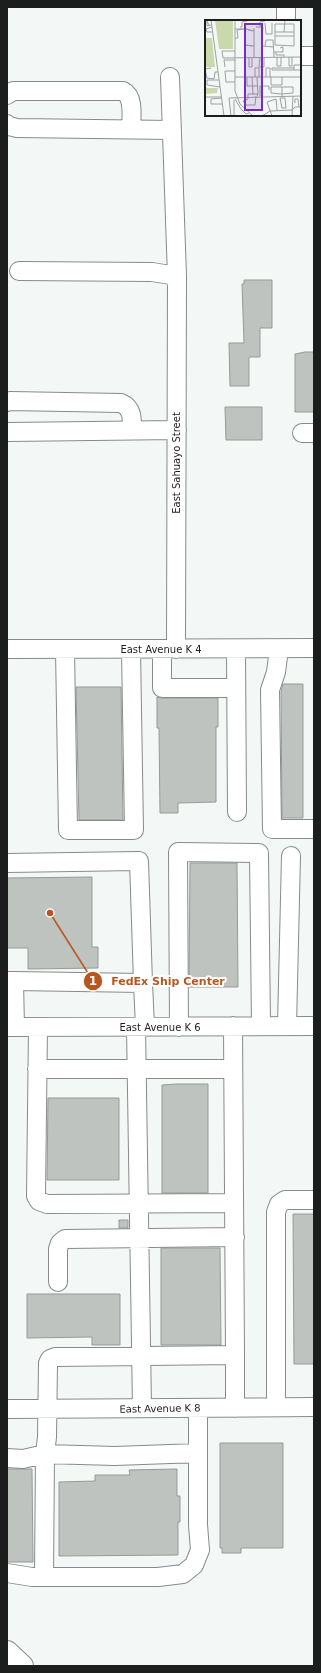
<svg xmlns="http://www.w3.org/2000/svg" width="321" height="1673" font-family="'DejaVu Sans',sans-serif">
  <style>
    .building { fill: #bfc3bf; stroke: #979a97 }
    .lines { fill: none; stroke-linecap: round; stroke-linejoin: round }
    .minor-casing { stroke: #868b8a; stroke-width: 20 }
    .major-casing { stroke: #868b8a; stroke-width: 24 }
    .minor { stroke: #fff; stroke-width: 18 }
    .major { stroke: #fff; stroke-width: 22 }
    .labels { text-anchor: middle; stroke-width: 4; stroke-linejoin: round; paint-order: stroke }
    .street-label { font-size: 10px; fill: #1c1e1d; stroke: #fff }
    .inset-road { fill: none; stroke: #9da19f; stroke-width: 1 }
    .view { fill: #7b2cbf; fill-opacity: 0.15; stroke: #7b2cbf; stroke-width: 2 }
    .inset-edge { fill: none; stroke: #1c1e1d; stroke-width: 2 }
    .leader { fill: none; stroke: #b95521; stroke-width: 1.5 }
    .callout-dot { fill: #b95521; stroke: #fff; stroke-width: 1.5 }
    .mark-label { font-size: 12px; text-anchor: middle; font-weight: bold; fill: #fff }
    .callout-label { font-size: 11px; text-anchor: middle; font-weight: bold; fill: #b95521; stroke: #fff; stroke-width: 4; stroke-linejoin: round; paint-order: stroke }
  </style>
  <rect width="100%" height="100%" fill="#f3f8f6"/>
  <!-- building -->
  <path class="building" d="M244 280H272V328H260V357H249V386H230L229 343H244L242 284H244Z
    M305 352H314V412H295V354Z
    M225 407H262V440H226Z
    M283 684H303V818H282L281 692Z
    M76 687H121L123 820H79Z
    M157 697 162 698H218V727H216V802L178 803V813H160L159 728H157Z
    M190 863H237L238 987H189Z
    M92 877V947H98V968L28 969V948H7V878Z
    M176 1084H208V1193H162V1085Z
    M48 1098H119V1180H47Z
    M293 1214H314V1364H294Z
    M119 1220H128V1228H119Z
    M161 1248H220L221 1345H161Z
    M27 1294H120V1345H92V1337L27 1338Z
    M220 1443H283V1548H241V1553H222V1548H220Z
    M7 1469H32L33 1562H7Z
    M177 1469V1496H180V1522H178V1555L59 1556V1482L95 1481V1475H130L129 1470Z"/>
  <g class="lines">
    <defs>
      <path id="minor" d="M286 21V7
        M300 56H314
        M170 77 177 276 176 649
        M7 95 13 91H123C135 97 131 118 131 129
        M7 124 9 126 17 128 172 130
        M19 271 152 272 177 276
        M7 402 10 401 121 403C133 408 132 419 132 431
        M7 432 177 430
        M302 433H314
        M7 649 314 648
        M65 649 68 830H134L131 649
        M162 649V688H236
        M236 649 237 812
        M279 649 276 672 270 690 272 829H314
        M7 863 139 861 143 983
        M7 981H14L15 1027
        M14 981 143 983 145 1027
        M233 1026 235 1355
        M287 1026 291 856
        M7 1027 314 1026
        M38 1027 36 1196 39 1201 47 1204 234 1203
        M136 1027 142 1408
        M179 1027 178 852 259 853 261 1026
        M37 1069H233
        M58 1282V1249L60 1243 65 1239 235 1237
        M276 1407V1212L279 1204 285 1200H314
        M7 1409 314 1407
        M7 1458 23 1459 45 1454 47 1437 48 1363 50 1359 55 1357 235 1355V1408
        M7 1573 32 1577H158L183 1574 194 1565 200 1550 198 1525V1408
        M44 1577 45 1454 115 1456 198 1453"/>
      <path id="major" d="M7 1652 22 1666"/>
    </defs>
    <!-- minor casing -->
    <use href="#minor" class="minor-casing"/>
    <!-- major casing -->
    <use href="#major" class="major-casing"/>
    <!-- minor -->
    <use href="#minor" class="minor"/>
    <!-- major -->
    <use href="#major" class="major"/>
  </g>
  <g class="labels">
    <!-- street labels -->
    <g class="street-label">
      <text transform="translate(176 463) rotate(-90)" y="4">East Sahuayo Street</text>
      <text x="161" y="653">East Avenue K 4</text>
      <text x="160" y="1031">East Avenue K 6</text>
      <text transform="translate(160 1408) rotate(-1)" y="4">East Avenue K 8</text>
    </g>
  </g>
  <!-- overview -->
  <g transform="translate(205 20)">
    <rect width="96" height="96" fill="#f3f8f6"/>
    <path d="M10 0H28V29H14ZM0 10 1 18H7L10 47H0ZM0 65 2 68H13L12 73 0 74Z" fill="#cad9ac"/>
    <path class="inset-road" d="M6 0 19 96M30 0V71L35 84 48 96M60 3 61 14H67V3M70 4H89V26L70 25ZM4 5 2 1V6L6 5M7 7 1 9 2 12H7M35 7H37V2L46 0M51 7H55V2L60 1M55 7H58L57 17M49 8V37M47 11 41 9 49 11M70 12H89M79 12 80 0M70 16H89M30 18H33L32 10 39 9H30M47 26 40 25 49 26M56 26 69 27M60 26 61 20H68L69 37M30 31H17L18 38 96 37M69 32H78V27L75 28M71 32V35H79V37M44 37V47H47V37M55 37 54 47H59V37M72 37V46H76V37M84 37V46H87V37M96 45H89V50H96M20 47 19 40H30M6 48 0 49 2 58 9 59 10 52H13M89 50H67V48H89M30 51H20L21 62H30M30 57H96M42 57V66H52M47 57 48 75M50 57V48H54V57M52 57 53 74M61 57V48H65V57M66 57V65H77V57M14 60H2V65L15 67M51 76 50 85H41L38 81 43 79V74H53L52 76M55 76V66H64V70M77 76V74L66 73V67H88V73L77 74V67M0 77H16M16 78 6 79V84H17M30 79 36 89 41 94 44 93M62 82 71 79 72 90M62 82 67 96M90 83V79H93L94 87M77 88H81L80 78H75L77 88M26 96 24 78 96 76M29 96V80M57 96 65 91 87 90 90 87H96M87 96 88 76"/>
    <path class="view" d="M40 4H57V90H40Z"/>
    <rect width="96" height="96" class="inset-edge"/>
  </g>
  <!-- callouts -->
  <path class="leader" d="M50 913L93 981"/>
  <g class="callout-dot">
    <circle cx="50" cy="913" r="4"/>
    <circle cx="93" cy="981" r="10"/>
  </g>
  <g class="mark-label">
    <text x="93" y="985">1</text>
  </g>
  <g class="callout-label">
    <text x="168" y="985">FedEx Ship Center</text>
  </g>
  <!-- border -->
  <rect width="321" height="1673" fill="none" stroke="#1c1e1d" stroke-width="16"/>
</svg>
